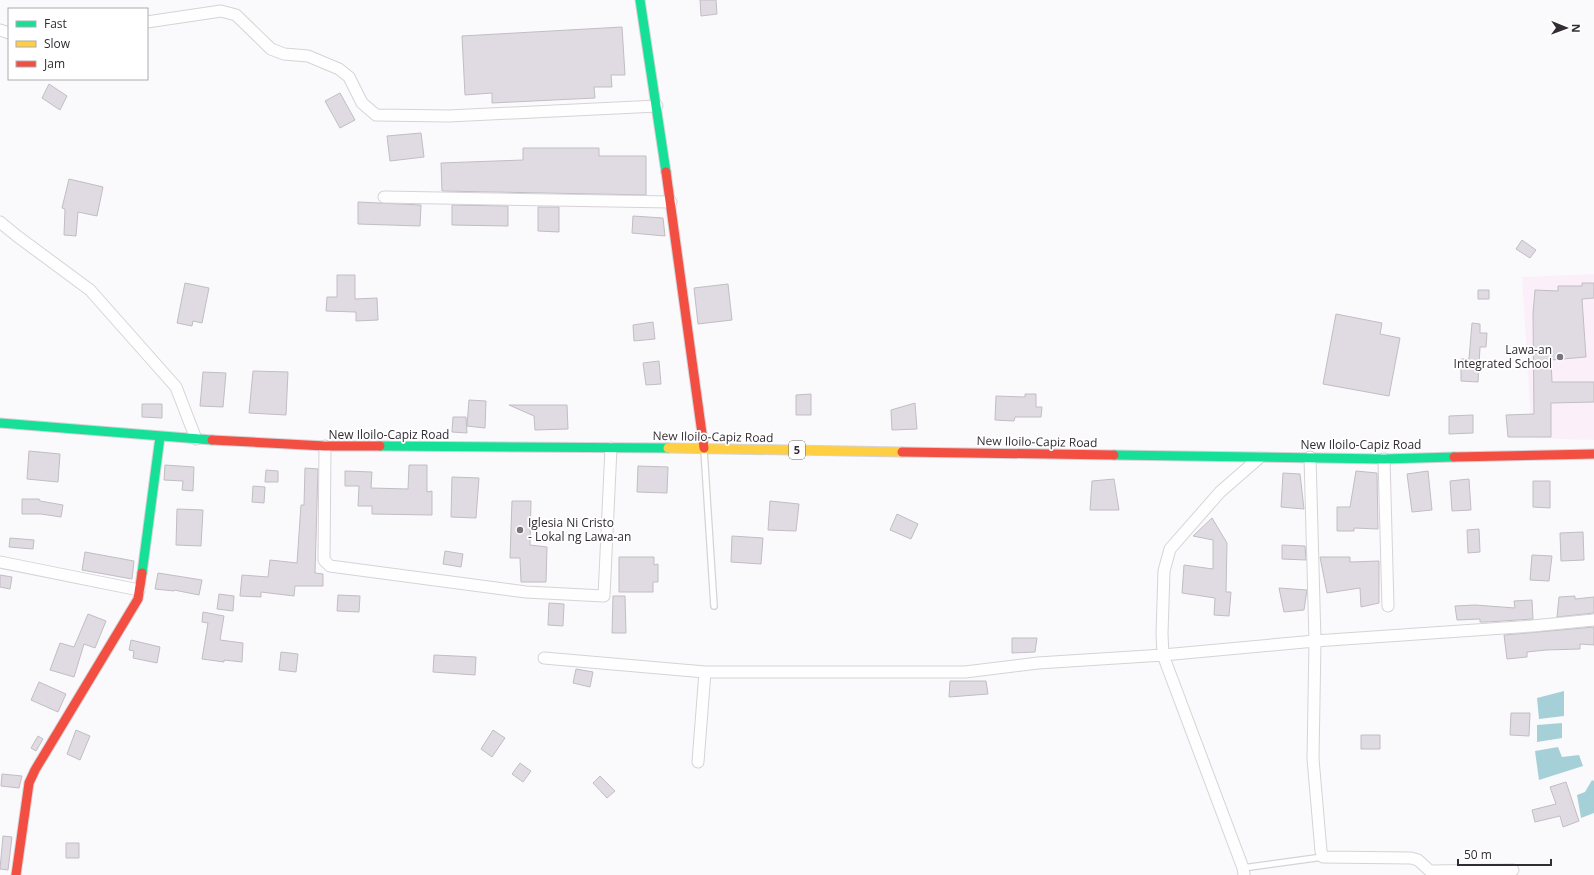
<svg xmlns="http://www.w3.org/2000/svg" width="1594" height="875" font-family="'Open Sans',sans-serif">
  <style>
    .education { fill: #fbf0fa }
    .water { fill: #a5d0d8 }
    .building { fill: #e0dae2; stroke: #c1bec3 }
    .lines { fill: none; stroke-linecap: round; stroke-linejoin: round }
    .lane-casing { stroke: #d6d3d7; stroke-width: 8 }
    .street-casing { stroke: #d6d3d7; stroke-width: 13 }
    .fast-casing { stroke: #d6d3d7; stroke-width: 11 }
    .slow-casing { stroke: #d6d3d7; stroke-width: 11 }
    .jam-casing { stroke: #d6d3d7; stroke-width: 11 }
    .lane { stroke: #fefefe; stroke-width: 5.5 }
    .street { stroke: #fefefe; stroke-width: 11 }
    .fast { stroke: #16e098; stroke-width: 9 }
    .slow { stroke: #ffcf43; stroke-width: 9 }
    .jam { stroke: #f24e42; stroke-width: 9 }
    .poi-dot { fill: #78747a; stroke: #fff; stroke-width: 1.5 }
    .labels { text-anchor: middle; stroke-width: 3.5; stroke-linejoin: round; paint-order: stroke }
    .shield { fill: #fff; stroke: #706b71; stroke-width: 1 }
    .shield-label { font-size: 11px; font-weight: bold; fill: #322c34 }
    .poi-label { font-size: 12px; fill: #322c34; stroke: #fff; text-anchor: end }
    .street-label { font-size: 12px; fill: #322c34; stroke: #fff }
  </style>
  <rect width="100%" height="100%" fill="#faf9fb"/>
  <!-- education -->
  <path class="education" d="M1594 274V440L1532 438 1522 277Z"/>
  <!-- water -->
  <path class="water" d="M1564 691V716L1539 719 1537 698Z
    M1562 723V738L1537 742V725Z
    M1558 747 1562 757 1579 755 1583 766 1539 780 1535 751Z
    M1592 780 1594 781V813L1581 818 1577 795 1585 792Z"/>
  <!-- building -->
  <path class="building" d="M700 0H716L717 14 701 16Z
    M622 27 625 75H611L612 87H594L595 98 492 103V93L465 95 462 36Z
    M49 84 67 96 60 110 42 98Z
    M340 93 355 120 340 128 325 101Z
    M421 133 424 157 390 161 387 136Z
    M523 148H599V156H646V195L442 191 441 163 523 160Z
    M69 179 103 187 97 216 78 212 76 236 64 235 65 209 62 208Z
    M358 202 421 205 420 226 358 224Z
    M452 205 508 206V226L452 225Z
    M538 207H559V232L538 231Z
    M633 216 663 218 665 236 632 233Z
    M1522 240 1536 250 1530 258 1516 249Z
    M337 275H355V299L377 298 378 320 356 321V312L326 311 327 297H337Z
    M185 283 209 288 202 323 193 321 192 326 177 323Z
    M1582 283H1594V298L1582 299 1586 357 1551 360 1552 382H1594V402L1551 403V437H1508L1506 415 1534 414 1533 313 1535 290 1558 291V286H1582Z
    M728 284 732 320 698 324 694 288Z
    M1478 290H1489V299H1478Z
    M1336 314 1382 323 1380 334 1400 338 1389 396 1323 384Z
    M653 322 655 339 634 341 633 325Z
    M1472 323 1480 324V333H1487L1486 347H1480L1478 382 1461 381V359H1469Z
    M659 361 661 384 646 385 643 363Z
    M253 371 288 372 286 415 249 413Z
    M203 372 226 373 223 407 200 406Z
    M811 394V415H796V395Z
    M1025 394H1036V407H1042L1041 417H1015L1014 421 995 420 996 396 1025 397Z
    M469 400 486 401 485 428 467 426Z
    M915 403 917 429 892 430 891 410Z
    M142 404H162V418L142 417Z
    M509 405H567L568 429 535 430 534 416Z
    M1473 415V433L1449 434V416Z
    M453 417H466L467 433 452 432Z
    M29 451 60 454 58 482 27 479Z
    M165 465 194 467 193 491 182 490 183 481 164 480Z
    M409 465H427V492L432 491V515L372 514V506H358L359 486H345V471L372 472 371 488 408 489Z
    M638 466 668 467 667 493 637 492Z
    M305 468 318 469 315 573 323 574V586H295L294 596 261 592V597L240 596 242 575 268 577 270 560 297 563 301 505H304Z
    M266 470 278 471V482H265Z
    M1356 471 1377 473 1378 529 1354 528V531H1337V507H1350Z
    M1428 471 1432 510 1412 512 1407 474Z
    M1283 473 1300 474 1304 509 1281 507Z
    M452 477 479 478 476 518 451 517Z
    M1114 479 1119 510H1090L1092 481Z
    M1469 479 1471 510 1452 511 1450 481Z
    M1533 481H1550V508L1533 507Z
    M253 486 265 487 264 503 252 502Z
    M22 499H39L40 501 63 505 61 517 41 514H22Z
    M512 501H531L530 545 547 547 546 582H521L520 558H510Z
    M770 501 799 504 796 531 768 530Z
    M177 509 203 510 201 546 176 545Z
    M897 514 918 524 911 539 890 530Z
    M1212 518 1227 543 1226 592H1231L1229 616 1214 615 1215 598 1182 593 1184 565 1213 569V540L1193 536Z
    M1479 529 1480 552 1468 553 1467 530Z
    M1583 532 1584 560 1561 561 1560 533Z
    M732 536 763 538 761 564 731 562Z
    M10 538 34 540 33 549 9 547Z
    M1282 545 1305 546 1306 560 1282 559Z
    M445 551 463 554 461 567 443 564Z
    M85 552 134 561 132 579 82 570Z
    M1532 555 1552 556 1549 581 1530 580Z
    M619 557H654V565L658 564V582H653V592H619Z
    M1320 557H1350V562L1379 561V603L1361 607 1360 588 1327 593Z
    M158 573 202 580 199 595 174 590V591L155 589Z
    M0 575 12 577 10 589 0 587Z
    M1279 588 1307 590 1304 610 1284 612Z
    M219 594 234 596 233 611 217 609Z
    M338 595 360 596 359 612 337 611Z
    M613 596H625L626 633H612Z
    M1575 596V599L1594 597V613L1557 617 1559 597Z
    M1532 600 1533 619 1487 622H1480V619L1457 620 1455 606 1475 605 1515 608 1514 601Z
    M549 603 564 604 563 626 548 625Z
    M203 612 224 616 220 640 243 643 242 662 224 660V662L202 659 208 623 202 622Z
    M88 614 106 621 95 648 84 644 74 677 50 670 60 643 74 647Z
    M1594 627V645L1580 644V649L1546 650 1527 652V657L1507 659 1504 635Z
    M1012 638H1037L1035 652 1012 653Z
    M131 640 160 647 157 663 133 658 134 651 129 650Z
    M281 652 298 654 296 672 279 670Z
    M434 655 476 657 475 675 433 672Z
    M576 669 593 672 590 687 573 683Z
    M950 681H986L988 694 949 697Z
    M39 682 66 694 58 712 31 700Z
    M1511 713H1530L1529 736 1510 735Z
    M76 730 90 736 80 760 67 754Z
    M493 730 505 738 492 757 481 749Z
    M1361 735H1380V749H1361Z
    M38 736 43 739 36 751 31 748Z
    M520 763 531 771 523 782 512 774Z
    M2 774 22 776 19 788 1 786Z
    M600 776 615 791 607 798 593 783Z
    M1566 782 1579 821 1563 827 1560 816 1535 822 1532 810 1556 804 1550 787Z
    M3 836 12 837 8 870 0 869Z
    M66 843H79V858H66Z"/>
  <g class="lines">
    <defs>
      <path id="lane" d="M704 450 714 606
        M1243 868 1323 857"/>
      <path id="street" d="M147 22 221 11 236 15 271 49 284 54 308 56 339 69 349 77 362 103 376 115 449 116 657 106
        M0 30 9 33
        M384 197 671 202
        M0 222 17 236 90 290 176 387 196 439
        M325 446 324 560 330 566 526 592 604 596 611 448
        M1310 457 1315 641 1313 759 1321 851 1323 857 1411 858 1418 860 1430 871 1513 870
        M1384 459 1388 606
        M0 562 139 590
        M544 658 705 672H965L1038 663 1163 655 1315 641 1532 626 1594 620
        M698 762 705 672
        M1244 875 1243 868 1163 655 1162 634 1164 571 1170 549 1220 492 1259 458"/>
      <path id="fast" d="M640 0 666 172
        M0 423 212 440
        M380 446 668 448
        M1114 455 1384 459 1454 457
        M142 573 160 437"/>
      <path id="slow" d="M668 448 902 452"/>
      <path id="jam" d="M666 172 704 448
        M212 440 325 446H380
        M902 452 1114 455
        M1454 457 1594 454
        M16 875 29 783 35 770 138 599 142 573"/>
    </defs>
    <!-- lane casing -->
    <use href="#lane" class="lane-casing"/>
    <!-- street casing -->
    <use href="#street" class="street-casing"/>
    <!-- fast casing -->
    <use href="#fast" class="fast-casing"/>
    <!-- slow casing -->
    <use href="#slow" class="slow-casing"/>
    <!-- jam casing -->
    <use href="#jam" class="jam-casing"/>
    <!-- lane -->
    <use href="#lane" class="lane"/>
    <!-- street -->
    <use href="#street" class="street"/>
    <!-- fast -->
    <use href="#fast" class="fast"/>
    <!-- slow -->
    <use href="#slow" class="slow"/>
    <!-- jam -->
    <use href="#jam" class="jam"/>
  </g>
  <!-- markers -->
  <g class="poi-dot">
    <circle cx="1560" cy="357" r="4"/>
    <circle cx="520" cy="530" r="4"/>
  </g>
  <g class="labels">
    <!-- shield labels -->
    <rect class="shield" x="789" y="441" width="16" height="18" rx="3"/>
    <g class="shield-label">
      <text x="797" y="454">5</text>
    </g>
    <!-- poi labels -->
    <g class="poi-label">
      <text x="1552" y="354">Lawa-an<tspan x="1552" dy="14">Integrated School</tspan></text>
      <text x="528" y="527" text-anchor="start">Iglesia Ni Cristo<tspan x="528" dy="14">- Lokal ng Lawa-an</tspan></text>
    </g>
    <!-- street labels -->
    <g class="street-label">
      <text x="389" y="439">New Iloilo-Capiz Road</text>
      <text transform="translate(713 437) rotate(1)" y="4">New Iloilo-Capiz Road</text>
      <text transform="translate(1037 442) rotate(1)" y="4">New Iloilo-Capiz Road</text>
      <text x="1361" y="449">New Iloilo-Capiz Road</text>
    </g>
  </g>
  <!-- legend -->
  <rect x="8" y="8" width="140" height="72" fill="#ffffff" stroke="#adabae"/>
  <rect x="16" y="21" width="20" height="6" fill="#16e098" stroke="#adabae"/>
  <text x="44" y="28" font-size="12" fill="#322c34">Fast</text>
  <rect x="16" y="41" width="20" height="6" fill="#ffcf43" stroke="#adabae"/>
  <text x="44" y="48" font-size="12" fill="#322c34">Slow</text>
  <rect x="16" y="61" width="20" height="6" fill="#f24e42" stroke="#adabae"/>
  <text x="44" y="68" font-size="12" fill="#322c34">Jam</text>
  <!-- north arrow -->
  <g transform="translate(1566 28) rotate(91)" stroke="#ffffff" stroke-width="3" paint-order="stroke">
  <path d="M0-3L7 15L0 10L-7 15Z" fill="#322c34"/>
  <text y="-6" font-size="11" font-weight="bold" text-anchor="middle" fill="#322c34">N</text>
  </g>
  <!-- scale -->
  <path d="M1458 859v6h93v-6" fill="none" stroke="#322c34" stroke-width="2"/>
  <text x="1464" y="859" font-size="12" fill="#322c34" stroke="#ffffff" stroke-width="3" paint-order="stroke">50 m</text>
</svg>
